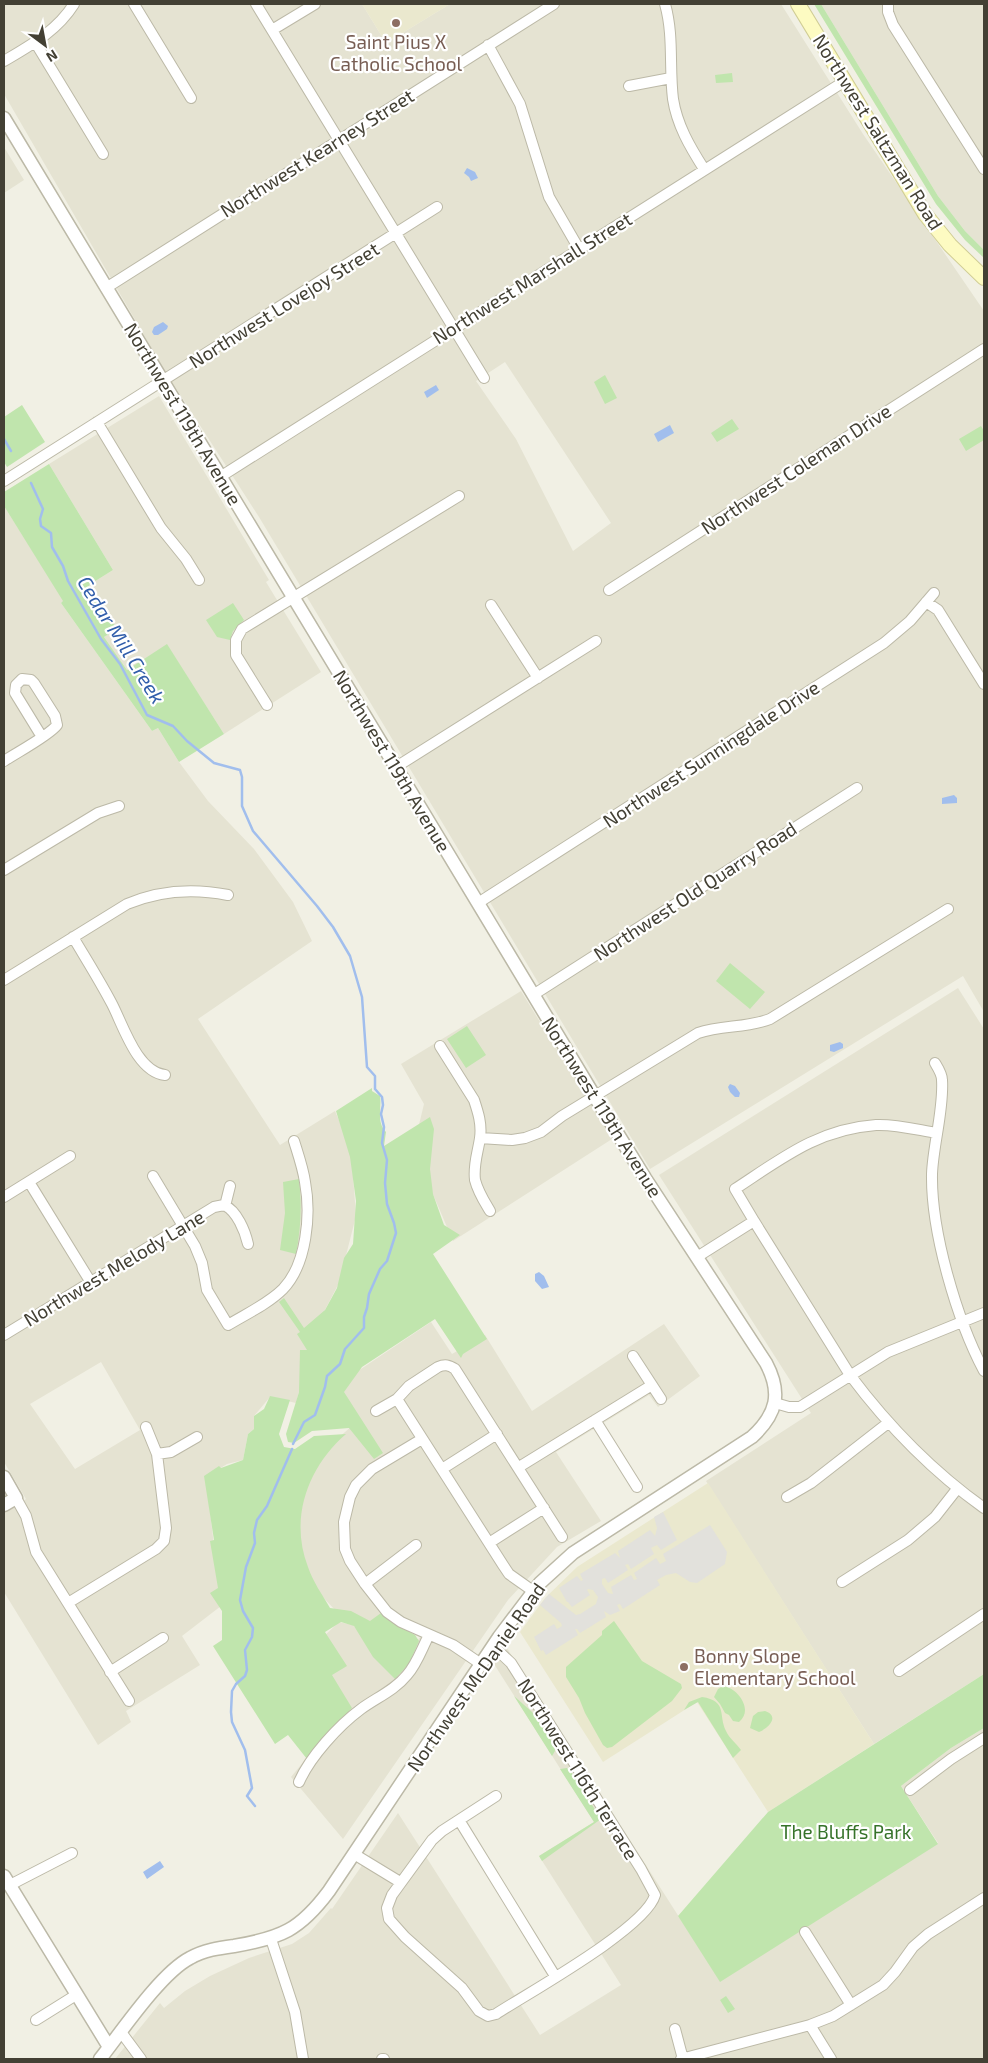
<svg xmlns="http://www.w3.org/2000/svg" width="988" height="2063" font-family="'Exo 2',sans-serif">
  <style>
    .residential { fill: #e5e3d2; fill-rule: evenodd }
    .education { fill: #eae8ce }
    .green { fill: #c0e5ad }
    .parking { fill: #e2e1dc }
    .water { fill: #a1beed }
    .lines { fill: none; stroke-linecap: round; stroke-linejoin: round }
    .stream { stroke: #a1beed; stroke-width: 2.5 }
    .minor-casing { stroke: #bcb9a7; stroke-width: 12 }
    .tertiary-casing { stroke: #bcb9a7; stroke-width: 15 }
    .secondary-casing { stroke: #d0cd95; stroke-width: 16 }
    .minor { stroke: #fff; stroke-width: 10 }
    .tertiary { stroke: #fff; stroke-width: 12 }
    .secondary { stroke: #fdfbc2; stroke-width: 14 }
    .education-dot { fill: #8d6e63; stroke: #fff; stroke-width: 2 }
    .labels { text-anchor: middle; stroke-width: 4.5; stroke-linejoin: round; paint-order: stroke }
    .education-label { font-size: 19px; fill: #785e54; stroke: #fff }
    .street-label { font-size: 19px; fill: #434034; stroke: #fff }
    .park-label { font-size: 19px; fill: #36732a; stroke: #fff }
    .water-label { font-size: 20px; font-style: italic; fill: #315eab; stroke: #fff }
  </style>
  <rect width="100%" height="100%" fill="#f1f0e4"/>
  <!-- residential -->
  <path class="residential" d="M4 4H362L386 43 450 4H781L863 134 984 311V1012L963 976 650 1169 259 517 163 368 4 94ZM505 362 611 523 573 551 516 439 476 381Z
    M821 4H984V250L965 231 938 196Z
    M4 147 24 180 4 193Z
    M159 396 269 580 266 582 321 672 224 734 167 645 127 670 104 637 116 628 89 585 113 570 49 464Z
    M4 506 64 601 61 603 152 731 158 728 179 762 208 801 254 849 293 902 312 941 198 1019 280 1145 335 1111 351 1148 356 1216 339 1283 317 1325 296 1403 270 1397 254 1416V1429L248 1434 243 1460 227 1464 206 1477 221 1606 182 1636 200 1665 126 1711 131 1722 98 1745 4 1592V1513L26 1499 4 1462ZM101 1362 140 1430 75 1469 30 1404Z
    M958 988 984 1029V1674L874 1744 706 1481 811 1413 659 1175Z
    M521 991 612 1139 453 1241 426 1178 416 1137 424 1104 401 1064Z
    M431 1322 452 1354 485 1335 532 1411 664 1324 700 1376 658 1407 649 1395 556 1452 601 1521 557 1547 508 1600 343 1839 291 1777 345 1711 323 1675 320 1640 339 1622 353 1625 396 1674 420 1637 335 1610 305 1578 298 1530 302 1479 328 1447 353 1425 339 1396 352 1375Z
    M505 1645 720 1981 938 1843 901 1786 951 1748 984 1728V2059H115L160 2003 164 2008 185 1991 210 1976 249 1958 292 1944 309 1933 331 1908 332 1909 398 1813 540 2035 621 1985 539 1856 594 1822 494 1664Z"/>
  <!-- education -->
  <path class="education" d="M362 4H450L386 43Z
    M708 1483 874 1744 768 1812 697 1702 603 1762 520 1632 545 1598 577 1567Z"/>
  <!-- green -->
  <path class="green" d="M814 4H821L938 196 965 231 984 250V258L965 240 936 204Z
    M732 73 733 82 716 83 715 75Z
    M605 375 617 398 605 404 594 382Z
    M22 405 45 442 7 467 4 462V417Z
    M732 419 739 429 717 442 711 433Z
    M981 426 984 431V440L966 451 959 439Z
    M49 464 113 570 89 585 117 629 104 637 127 670 167 644 224 734 179 762 158 728 152 731 61 603 63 601 4 506V492Z
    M233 603 244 620 233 631 230 640 217 637 206 620Z
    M730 963 765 992 750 1009 716 981Z
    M467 1026 486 1055 466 1068 447 1039Z
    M372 1088V1091L380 1096C382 1108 376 1122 386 1132L384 1146 430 1117 434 1129 430 1169 433 1194 444 1225 460 1235 433 1254 487 1339 463 1354 461 1358 435 1319 362 1367 344 1392 383 1453 374 1459 349 1428 312 1431 294 1443 288 1442 286 1434 299 1392 300 1350H307L297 1334 300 1332 279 1302 284 1298 304 1328 325 1310 337 1288 344 1258 353 1244 356 1201 350 1157 336 1111Z
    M299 1179C302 1205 301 1229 296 1254L280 1250 285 1213 283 1182Z
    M270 1396 290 1400 279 1434 284 1447 295 1449 314 1436 346 1434C308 1467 289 1518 308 1567 313 1582 322 1594 330 1608L351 1611 370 1621 381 1613 396 1625 415 1635 419 1641 409 1664 395 1679 373 1657 354 1626 341 1622 325 1632 347 1666 332 1675 352 1708 307 1759 288 1735 275 1744 213 1646 222 1640V1611L210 1593 218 1588 210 1541 214 1540 204 1476 219 1466 221 1468 243 1460 248 1434 254 1429V1416L264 1409Z
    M614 1621 642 1661 681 1684 682 1688 672 1701 612 1747 607 1748 603 1745 585 1713 579 1698 566 1677V1667L602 1635V1631Z
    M984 1674V1728L951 1748 901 1786 938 1844 720 1982 678 1916 768 1812Z
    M723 1686C738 1688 754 1710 739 1722L733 1721 729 1715 725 1713 720 1704 714 1697 718 1689Z
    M514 1696 532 1712 554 1745 555 1751 552 1756Z
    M702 1697C728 1701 718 1715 726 1731 729 1738 736 1743 741 1750L733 1758 698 1702 684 1710 689 1702Z
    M765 1711C780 1716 769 1728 759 1732L750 1728 753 1716 758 1712Z
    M567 1768 571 1772 601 1819 542 1861 539 1856 594 1822 560 1769Z
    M726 1996 735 2009 728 2013 720 2000Z"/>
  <!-- parking -->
  <path class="parking" d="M663 1512 677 1540 661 1550 657 1545 651 1548 654 1554 631 1569 628 1564 625 1565 628 1570 608 1583 605 1578 602 1579V1584L608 1593 613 1594 611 1587 631 1575 634 1580 637 1579 634 1573 656 1558 660 1564 666 1561 663 1554 710 1525 727 1552 725 1564 697 1583 690 1582 676 1573 666 1575 657 1580 660 1585 623 1609 620 1604 617 1605 620 1611 610 1615 604 1611 606 1617 580 1633 577 1629H575L578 1635 546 1655 543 1650 541 1651 534 1637 554 1624 557 1629 562 1626 561 1623 540 1605 549 1594 576 1615 580 1614 596 1604 598 1597 593 1590 588 1589 587 1590 590 1595 572 1607 568 1602H567L559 1588 577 1576 581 1581 583 1580 580 1574 615 1553 620 1558 618 1551 650 1530 655 1536 657 1528 654 1517Z"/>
  <!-- water -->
  <path class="water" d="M467 168 475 172 478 178 471 181 469 177 464 173Z
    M163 322 168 326 167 329 158 335H154L152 332 154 327Z
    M436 385 439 390 427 398 424 392Z
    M670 425 674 433 658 442 654 434Z
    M954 795 957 798V803L942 804V798Z
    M840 1042 843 1044V1048L834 1052 830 1051V1045Z
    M730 1084 735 1086 740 1093 739 1097H735L730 1092 728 1087Z
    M539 1272 544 1276 549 1287 542 1289 535 1281V1274Z
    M160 1861 164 1867 147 1879 143 1872Z"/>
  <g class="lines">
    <!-- stream -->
    <path class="stream" d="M4 439 11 451
      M31 483 43 509 40 519 41 526 51 533 52 547 63 566 68 581 101 639 120 664 147 715 173 726 187 741 214 763 240 770 242 777V806L253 831 317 906 333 927 350 956 362 997 367 1067 375 1076V1089L382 1097 383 1105 381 1114 384 1127 382 1143 387 1160 385 1183 387 1204 394 1223 396 1233 387 1261 380 1269 369 1294 367 1308 364 1317V1328L345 1349 340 1364 327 1376 325 1387 315 1415 304 1422 293 1444
      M255 1806 247 1796 252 1788 245 1750 232 1722 231 1712 232 1691 236 1684 245 1676 247 1670 245 1650 252 1637 253 1628 243 1611 240 1600 246 1567 255 1543 254 1533 257 1520 267 1506 292 1449"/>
    <defs>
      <path id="minor" d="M134 4 191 98
        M256 4 484 378
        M665 4C674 36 669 67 673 99 677 125 690 147 704 169
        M888 4V12L893 25 984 169
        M272 30 315 4
        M35 42 103 154
        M488 45 520 104 549 197 579 249
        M4 61C31 45 57 31 74 4
        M629 86 671 78
        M106 288 554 4
        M97 422 161 528 186 559 199 580
        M220 477 845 81
        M4 481 437 207
        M609 590 984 349
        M926 602 938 610 984 684
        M491 605 538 678
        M267 705 236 655V640L242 629 459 496
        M4 761C16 753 50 735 57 725L55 716 34 683 31 680 22 679 16 685 15 693 42 737
        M396 767 596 641
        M4 870 98 813 119 806
        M478 903 884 643 910 621 934 593
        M73 937C86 959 100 981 112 1004 123 1025 137 1072 165 1075
        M4 980 127 904C160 890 193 888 228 895
        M533 995 857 788
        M440 1046 474 1100C478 1112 482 1124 480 1138 478 1152 473 1165 475 1180 478 1192 484 1201 490 1211
        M935 1063C938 1068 942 1074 942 1080 944 1109 933 1145 932 1174 931 1232 957 1320 984 1371
        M480 1138 512 1140 525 1138 541 1132 562 1116 698 1033C722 1025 747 1028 770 1019L948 909
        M153 1176 195 1246 202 1263 207 1290 228 1325C246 1314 268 1304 283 1289 307 1264 311 1214 305 1182 303 1168 298 1154 294 1141
        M29 1182 90 1281
        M4 1197 70 1156
        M225 1206 230 1186
        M754 1221 850 1375C889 1427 932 1471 984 1508
        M697 1257 754 1221 735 1189C781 1159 818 1129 876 1125 896 1124 918 1130 937 1133
        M4 1335C74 1292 144 1250 214 1207L224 1205C237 1211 245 1231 248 1244
        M633 1356 661 1399
        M397 1399 503 1565 509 1574 533 1591
        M775 1403 789 1407H800L888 1352 984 1313
        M376 1411 397 1399 409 1386 438 1367C445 1364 449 1365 455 1369L562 1537
        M595 1420 637 1487
        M422 1439 372 1469 356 1485 350 1497 344 1522 345 1549 350 1561 365 1584 387 1612 401 1622 453 1645 481 1664
        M157 1454 171 1452 197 1437
        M519 1467 652 1385
        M442 1469 497 1434
        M787 1497 811 1483 888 1423
        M16 1498 26 1516 36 1552 129 1701
        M489 1543 544 1508
        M842 1582 908 1540 935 1517 957 1489
        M365 1584 416 1545
        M68 1603 156 1549 164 1541 166 1528 157 1454 146 1427
        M493 1646 511 1663 641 1869 655 1895C646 1928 528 1993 496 2014L488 2016 479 2011 462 1988 405 1937 389 1919 387 1908 392 1895 432 1840 442 1831 496 1796
        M899 1671 984 1614
        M110 1672 163 1638
        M299 1782C310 1757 338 1726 361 1709 376 1698 395 1690 407 1675 417 1664 422 1648 429 1635
        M910 1790 951 1759 984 1738
        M459 1820 555 1976
        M354 1854 400 1882
        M10 1885 72 1853
        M805 1932 851 2005
        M271 1939 295 2012 303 2059
        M36 2020 76 1995
        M810 2025 831 2059
        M675 2029 683 2059
        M121 2032 141 2059
        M382 2059H384
        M681 2059 810 2025 833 2016 883 1985 895 1972 913 1947 928 1934 984 1898"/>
      <path id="tertiary" d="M4 118 595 1097 645 1178 766 1363C782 1393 777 1414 752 1437L573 1553 540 1583 499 1637 329 1891C300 1930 281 1938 234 1946 219 1948 204 1950 190 1958 161 1973 122 2031 100 2059
        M4 1477 16 1498 4 1505
        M4 1876 109 2047"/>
      <path id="secondary" d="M798 4 925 214 950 245 984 278"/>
    </defs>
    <!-- minor casing -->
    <use href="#minor" class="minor-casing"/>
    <!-- tertiary casing -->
    <use href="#tertiary" class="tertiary-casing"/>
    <!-- secondary casing -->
    <use href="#secondary" class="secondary-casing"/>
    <!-- minor -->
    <use href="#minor" class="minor"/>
    <!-- tertiary -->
    <use href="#tertiary" class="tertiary"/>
    <!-- secondary -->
    <use href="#secondary" class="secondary"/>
  </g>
  <!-- markers -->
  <g class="education-dot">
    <circle cx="396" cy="23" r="5"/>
    <circle cx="684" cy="1667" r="5"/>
  </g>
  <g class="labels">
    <!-- education labels -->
    <g class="education-label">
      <text x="396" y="49">Saint Pius X<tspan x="396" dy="22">Catholic School</tspan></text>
      <text x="694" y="1663" text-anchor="start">Bonny Slope<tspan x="694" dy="22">Elementary School</tspan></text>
    </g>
    <!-- street labels -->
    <g class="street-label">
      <text transform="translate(878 132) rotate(58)" y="7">Northwest Saltzman Road</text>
      <text transform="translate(317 153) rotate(-32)" y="7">Northwest Kearney Street</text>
      <text transform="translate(532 278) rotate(-32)" y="7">Northwest Marshall Street</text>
      <text transform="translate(284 305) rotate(-32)" y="7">Northwest Lovejoy Street</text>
      <text transform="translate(183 414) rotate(59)" y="7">Northwest 119th Avenue</text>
      <text transform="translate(796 469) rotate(-33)" y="7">Northwest Coleman Drive</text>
      <text transform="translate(711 754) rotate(-33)" y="7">Northwest Sunningdale Drive</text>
      <text transform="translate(392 761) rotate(59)" y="7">Northwest 119th Avenue</text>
      <text transform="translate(695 891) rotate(-33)" y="7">Northwest Old Quarry Road</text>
      <text transform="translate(602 1107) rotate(58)" y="7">Northwest 119th Avenue</text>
      <text transform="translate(114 1268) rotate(-31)" y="7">Northwest Melody Lane</text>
      <text transform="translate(476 1677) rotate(-55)" y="7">Northwest McDaniel Road</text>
      <text transform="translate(578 1769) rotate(58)" y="7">Northwest 116th Terrace</text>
    </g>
    <!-- park labels -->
    <g class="park-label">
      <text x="846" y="1839">The Bluffs Park</text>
    </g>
    <!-- water labels -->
    <g class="water-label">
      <text transform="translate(121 640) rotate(58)" y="7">Cedar Mill Creek</text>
    </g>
  </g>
  <!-- border -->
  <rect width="988" height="2063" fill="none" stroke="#434034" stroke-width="10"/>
  <!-- north arrow -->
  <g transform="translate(45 45) rotate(148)" stroke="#ffffff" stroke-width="4" paint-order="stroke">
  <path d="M0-4L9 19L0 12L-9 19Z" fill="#434034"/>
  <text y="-8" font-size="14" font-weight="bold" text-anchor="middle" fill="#434034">N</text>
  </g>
</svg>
